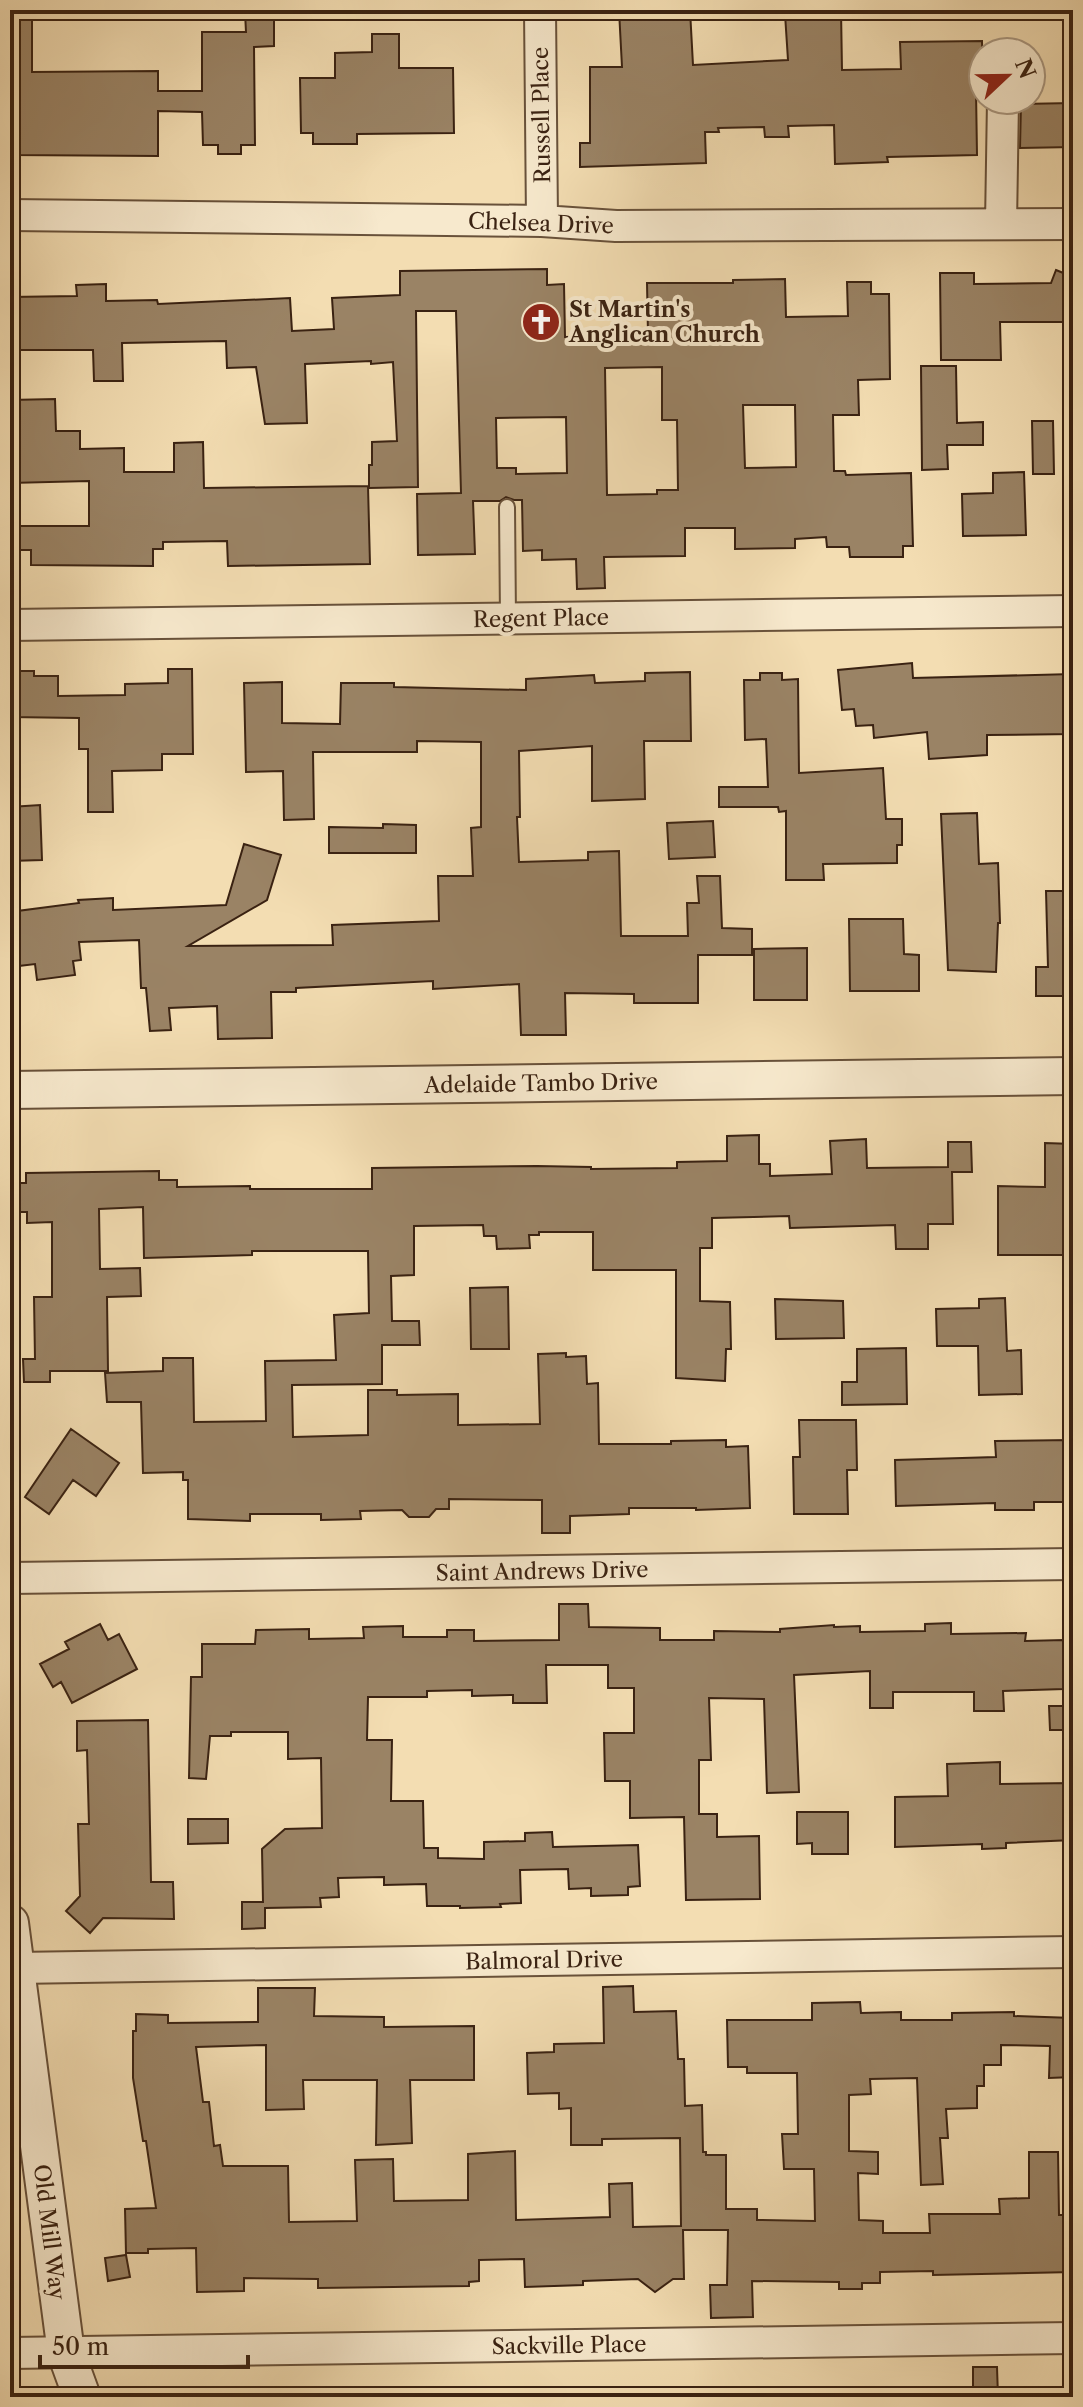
<svg xmlns="http://www.w3.org/2000/svg" width="1083" height="2407" font-family="'Libre Caslon Text',serif">
  <style>
    .building { fill: #9a8365; stroke: #3a2212; stroke-width: 2; fill-rule: evenodd }
    .lines { fill: none; stroke-linecap: round; stroke-linejoin: round }
    .service-casing { stroke: #68513a; stroke-width: 18 }
    .minor-casing { stroke: #68513a; stroke-width: 34 }
    .tertiary-casing { stroke: #68513a; stroke-width: 40 }
    .service { stroke: #f7e9cd; stroke-width: 14 }
    .minor { stroke: #f7e9cd; stroke-width: 30 }
    .tertiary { stroke: #f7e9cd; stroke-width: 36 }
    .labels { text-anchor: middle; stroke-width: 8; stroke-linejoin: round; paint-order: stroke }
    .street-label { font-size: 22px; fill: #3a2212; stroke: #f7e9cd }
    .poi-label { font-size: 22px; font-weight: bold; fill: #3a2212; stroke: #f7e9cd; text-anchor: start }
  </style>
  <rect width="100%" height="100%" fill="#f3ddb2"/>
  <filter id="stains"><feTurbulence type="fractalNoise" baseFrequency=".0025" numOctaves="4"/><feColorMatrix values="0 0 0 0 .2 0 0 0 0 .09 0 0 0 0 .02 0 0 0 .5 -.17"/></filter>
  <radialGradient id="worn" r=".72"><stop offset=".6" stop-color="#630" stop-opacity="0"/><stop offset="1" stop-color="#630" stop-opacity=".3"/></radialGradient>
  <!-- building -->
  <path class="building" d="M619 10H690L693 65 788 60 785 14 817 13V10H841L842 70 901 69 900 42 982 41 983 91H976L977 155 887 157 888 162 835 164 834 125 788 126 789 137H765L764 127 718 128 719 132H705L706 163 580 167V143H590V67H622Z
    M245 12H274V46L254 47 255 145H241V154H218V145H203L202 112 158 111V156L10 155V15H32V72L158 71V91H202V32H246Z
    M372 34H399V68H453L454 133 357 134V144H313V133H301L300 78H335V53L372 52Z
    M1073 103V147L1020 148 1021 104Z
    M547 269V285L564 284 565 337 648 335 647 283H733V280L785 279 786 317 848 316 847 282H871V294H889L890 379 858 380 859 415H833L834 471H845L846 475 911 473 913 546H903V557H850L849 547H827L826 537 795 539V548L735 549V528H685V556L604 557 605 588 577 589 576 559 542 560V550L523 551 522 500H514L506 497 500 501H473L475 554 418 555 417 494 461 493 456 311H416L418 487 369 488V465H372V442L397 441 393 362 371 364V361L305 364 307 423 265 424 256 367 227 368 226 341 122 343 123 381H94L93 350H10V297L77 296 76 285 106 284V301L157 300 158 304 290 298 292 331 334 329 332 298 400 295V271ZM662 367V420H677L678 490H657V494L607 495 605 368ZM743 405H795L796 467 745 468ZM566 417 567 473 516 474V468H497L496 418Z
    M1056 270 1073 277V322H1000L1001 360H941L940 273H974V284L1051 283Z
    M921 366H956L957 423 983 422V445H947L948 469 922 470Z
    M55 399 56 431H80V449L124 448V472H174V443L203 442 204 488 368 486 370 564 228 566 227 541 163 542V549H153V566L31 565V550H10V526H89V481L10 483V400Z
    M1032 421H1053L1054 474H1033Z
    M1024 472 1026 535 963 536 962 494 993 493V473Z
    M912 663 913 678 1073 674V734L987 735V755L929 759 927 732 874 738 873 725 856 726 854 709 842 710 838 670Z
    M168 669H192L193 754H162V770L112 771 113 812H88V749H79V718L10 717V671H34V676H58V696L125 695V684L168 683Z
    M690 672 691 741H644L645 799 592 801V746L519 751 520 817H517L519 862 588 860V852L619 851 621 936H688L687 903H699L697 876H720L722 928 752 929V955H698V1003H634V994L565 993 566 1035H521L519 984 433 989V981L296 988V992H271L272 1038 218 1039 217 1006 169 1008 171 1030 150 1031 146 988H141L139 940 79 942 81 960 73 961 75 975 37 980 35 964 10 967V912L79 903 78 900 113 898V910L226 905 244 844 281 855 267 900 188 946 333 945 332 925 439 921 438 876H473L471 828 481 827V742L417 741V752H313L314 819 284 820 283 771 246 772 244 683 282 682V723L340 724 341 683H394V687L526 690V679L594 675 595 683 645 681V673Z
    M760 673H782V680L798 679 799 773 883 768 886 819H902V845H897V863L823 864 824 880H786V811L779 812 778 807H719V787H768L766 739 745 740 744 680H760Z
    M40 805 42 860 10 861V807Z
    M977 813 979 864 998 863 1000 923H998L996 972 948 970 941 814Z
    M713 821 715 857 669 859 667 823Z
    M383 824 416 825V853H329V827L383 828Z
    M1046 891H1068V929H1073V976H1066V996H1036V967H1048Z
    M849 919H903L904 954 919 955V991H850Z
    M807 948V1000H754V949Z
    M759 1135V1164H770V1176L832 1174 830 1141 866 1139 867 1168 948 1167V1142H971L972 1172H952L953 1224H928V1249H896L895 1225 790 1228 789 1216 712 1218V1248H700V1301L730 1302 731 1349H726L725 1381 676 1378V1270H593V1232H539V1235H529L530 1248 497 1249 496 1236H484L483 1225 414 1226V1275L391 1276 392 1321H419L420 1345H382V1384L292 1385 293 1437 368 1435V1390H397V1395L458 1394V1425L540 1424 538 1354 566 1353V1357L586 1356 587 1384 598 1383 599 1444H671V1441L726 1440V1447L748 1446 750 1508 696 1510V1508H629V1514L570 1516V1533H542V1500L449 1499V1509H436L429 1517H409L402 1510 360 1511 361 1519 321 1520V1514H250V1521L188 1519V1480H183V1472L143 1473 141 1402H107L105 1373 163 1371V1358H193L194 1422 266 1421 265 1361 336 1360 334 1315 369 1313 368 1251H252V1255L144 1258 143 1207 99 1209 100 1269 140 1268 141 1296 107 1297 108 1371H50V1382H24L23 1359H35L34 1297H52V1222L27 1223V1212H10V1183H26V1173L159 1171V1180H177V1187L250 1186V1189H372V1168L537 1166 591 1167V1169L677 1168V1162L727 1161V1136Z
    M1045 1143 1073 1144V1255H998V1186L1045 1187Z
    M508 1287 509 1349H471L470 1288Z
    M1005 1298 1007 1351 1021 1350 1022 1394 979 1395 978 1346H937L936 1309 979 1308V1299Z
    M775 1299 843 1301 844 1338 776 1339Z
    M906 1348 907 1404 842 1405V1382H857V1349Z
    M799 1420H856L857 1470H847L848 1514H794L793 1457H800Z
    M71 1429 119 1463 96 1496 73 1480 49 1514 25 1497Z
    M1071 1440V1502H1034V1510H995V1503L896 1506 895 1460 996 1457 995 1441Z
    M559 1604H588L589 1627 660 1628V1640H714V1631L780 1632V1629L834 1625V1627L860 1626V1632L925 1631V1624L951 1623V1634L1026 1633 1025 1641 1064 1640V1689L1003 1691 1004 1711H974V1692H893V1708H870V1671L794 1675 799 1792 767 1793 764 1699 709 1698 711 1760H699V1814H717V1837L759 1836 760 1899 686 1900 684 1817 630 1818V1781H605L604 1733H634V1688H608V1665H546L547 1703H513V1695L472 1696V1690L427 1691V1697H368L367 1740H392L391 1801H423L424 1848H438V1858L484 1859V1842L525 1841V1833L552 1832 553 1847 638 1845 640 1886 628 1887V1895L591 1896V1888L569 1889 568 1869 520 1870 521 1903 500 1904 501 1907 460 1908V1906H427L426 1884 384 1885V1877L338 1878 339 1897 320 1898 321 1907 265 1908V1928L242 1929V1902H263L262 1849 285 1829 322 1828 321 1758 288 1759V1732H231V1736H210L206 1779 189 1778 191 1677H202V1644H255L256 1630 309 1629V1639L364 1638 363 1627 403 1626V1637H447V1630H474V1641L559 1640Z
    M100 1624 108 1640 119 1634 137 1669 72 1703 61 1682 53 1687 40 1664 69 1649 65 1642Z
    M1049 1706H1073V1730H1050Z
    M148 1720 151 1882H173L174 1919 103 1918 90 1933 66 1911 80 1896 78 1824H89L87 1750 77 1751V1721Z
    M1000 1762V1784L1073 1783V1840L1006 1843V1848L982 1849V1844L895 1847V1797L948 1796 947 1764Z
    M797 1812H848V1854H812V1843L797 1844Z
    M188 1819H228V1843L188 1844Z
    M633 1986 634 2012 676 2011 678 2059H684L685 2106 702 2105 703 2152H706V2155H726V2209H757V2220L815 2221 814 2169H784L782 2134H798L797 2073H747V2067H728L727 2020H812V2003L860 2002 861 2013 901 2012V2020H952V2013L1014 2012V2016L1073 2018V2077L1049 2078 1050 2046 1001 2045V2065H984V2086H977V2108L946 2109 948 2138H940L943 2184 921 2185 917 2078 870 2079 871 2094 849 2095V2151L878 2152V2174L858 2173 859 2220 883 2221V2233H930L929 2214H1000L999 2199 1029 2198V2152H1058L1059 2215H1073V2272L933 2275V2271L880 2272V2283H862V2289H839V2282L752 2281 753 2317 711 2318 710 2285H727L728 2230H683L684 2279H673L655 2292 638 2279 583 2281V2285L525 2287 524 2259 479 2260V2281L469 2282V2286L318 2288V2279L244 2278V2291L197 2292 196 2248 148 2249V2253H126L125 2209 156 2208 146 2141H143L133 2078V2031H136V2014L168 2015V2023L258 2022V1988H315L314 2016 384 2017V2027L474 2026V2080H410L412 2143 376 2145 377 2080H303L304 2109 266 2110V2045L196 2047 203 2102H209L214 2146 220 2145 223 2166H288L289 2222 357 2221 355 2160 393 2159 394 2201 468 2200V2154L515 2151 516 2220 610 2217 609 2184 632 2183 633 2227 681 2226 680 2138 602 2139V2145H571V2108L559 2109V2093L528 2094 527 2053 554 2052V2044L604 2043 603 1987Z
    M126 2255 130 2277 108 2281 105 2258Z
    M973 2367H997L998 2397H973Z"/>
  <g class="lines">
    <defs>
      <path id="service" d="M507 507 508 619"/>
      <path id="minor" d="M540 10 542 221
        M10 215 542 221 616 226 1073 224
        M1001 224 1003 100
        M10 625 1073 611
        M10 1578 1073 1564
        M16 1968 1073 1952
        M10 2353 1073 2338"/>
      <path id="tertiary" d="M10 1090 1073 1076
        M10 1923 66 2353 82 2397"/>
    </defs>
    <!-- service casing -->
    <use href="#service" class="service-casing"/>
    <!-- minor casing -->
    <use href="#minor" class="minor-casing"/>
    <!-- tertiary casing -->
    <use href="#tertiary" class="tertiary-casing"/>
    <!-- service -->
    <use href="#service" class="service"/>
    <!-- minor -->
    <use href="#minor" class="minor"/>
    <!-- tertiary -->
    <use href="#tertiary" class="tertiary"/>
  </g>
  <!-- icons -->
  <defs>
    <symbol id="church-disc" viewBox="-11 -11 22 22"><circle r="9.5" fill="#8f2418" stroke="#f7e9cd"/><path d="M-1.2-6h2.4v3.5h3.3v2.4h-3.3V6h-2.4V-.1h-3.3v-2.4h3.3Z" fill="#fff"/></symbol>
  </defs>
  <g fill-rule="evenodd">
    <use href="#church-disc" x="519" y="300" width="44" height="44"/>
  </g>
  <g class="labels">
    <!-- street labels -->
    <g class="street-label">
      <text transform="translate(541 115) rotate(-91)" y="8">Russell Place</text>
      <text transform="translate(541 223) rotate(2)" y="8">Chelsea Drive</text>
      <text transform="translate(541 618) rotate(-1)" y="8">Regent Place</text>
      <text transform="translate(541 1083) rotate(-1)" y="8">Adelaide Tambo Drive</text>
      <text transform="translate(542 1571) rotate(-1)" y="8">Saint Andrews Drive</text>
      <text transform="translate(544 1960) rotate(-1)" y="8">Balmoral Drive</text>
      <text transform="translate(50 2232) rotate(83)" y="8">Old Mill Way</text>
      <text transform="translate(569 2345) rotate(-1)" y="8">Sackville Place</text>
    </g>
    <!-- poi labels -->
    <g class="poi-label">
      <text x="569" y="317">St Martin's<tspan x="569" dy="25">Anglican Church</tspan></text>
    </g>
  </g>
  <!-- margin -->
  <rect width="1083" height="2407" fill="none" stroke="#f3ddb2" stroke-width="40"/>
  <rect x="12" y="12" width="1059" height="2383" fill="none" stroke="#3a2212" stroke-width="4"/>
  <rect x="20" y="20" width="1043" height="2367" fill="none" stroke="#3a2212" stroke-width="2"/>
  <!-- north arrow -->
  <g transform="translate(1007 76) rotate(68)"><circle r="38" fill="#f7e9cd" stroke="#ab9982" stroke-width="2"/>
  <path d="M0-6L14 30L0 20L-14 30Z" fill="#8f2418"/>
  <text y="-12" font-size="22" font-weight="bold" text-anchor="middle" fill="#3a2212">N</text>
  </g>
  <!-- scale -->
  <path d="M40 2355v12h208v-12" fill="none" stroke="#3a2212" stroke-width="4"/>
  <text x="52" y="2355" font-size="24" fill="#3a2212" stroke="#f7e9cd" stroke-width="6" paint-order="stroke">50 m</text>
  <rect width="100%" height="100%" filter="url(#stains)"/>
  <rect width="100%" height="100%" fill="url(#worn)"/>
</svg>
